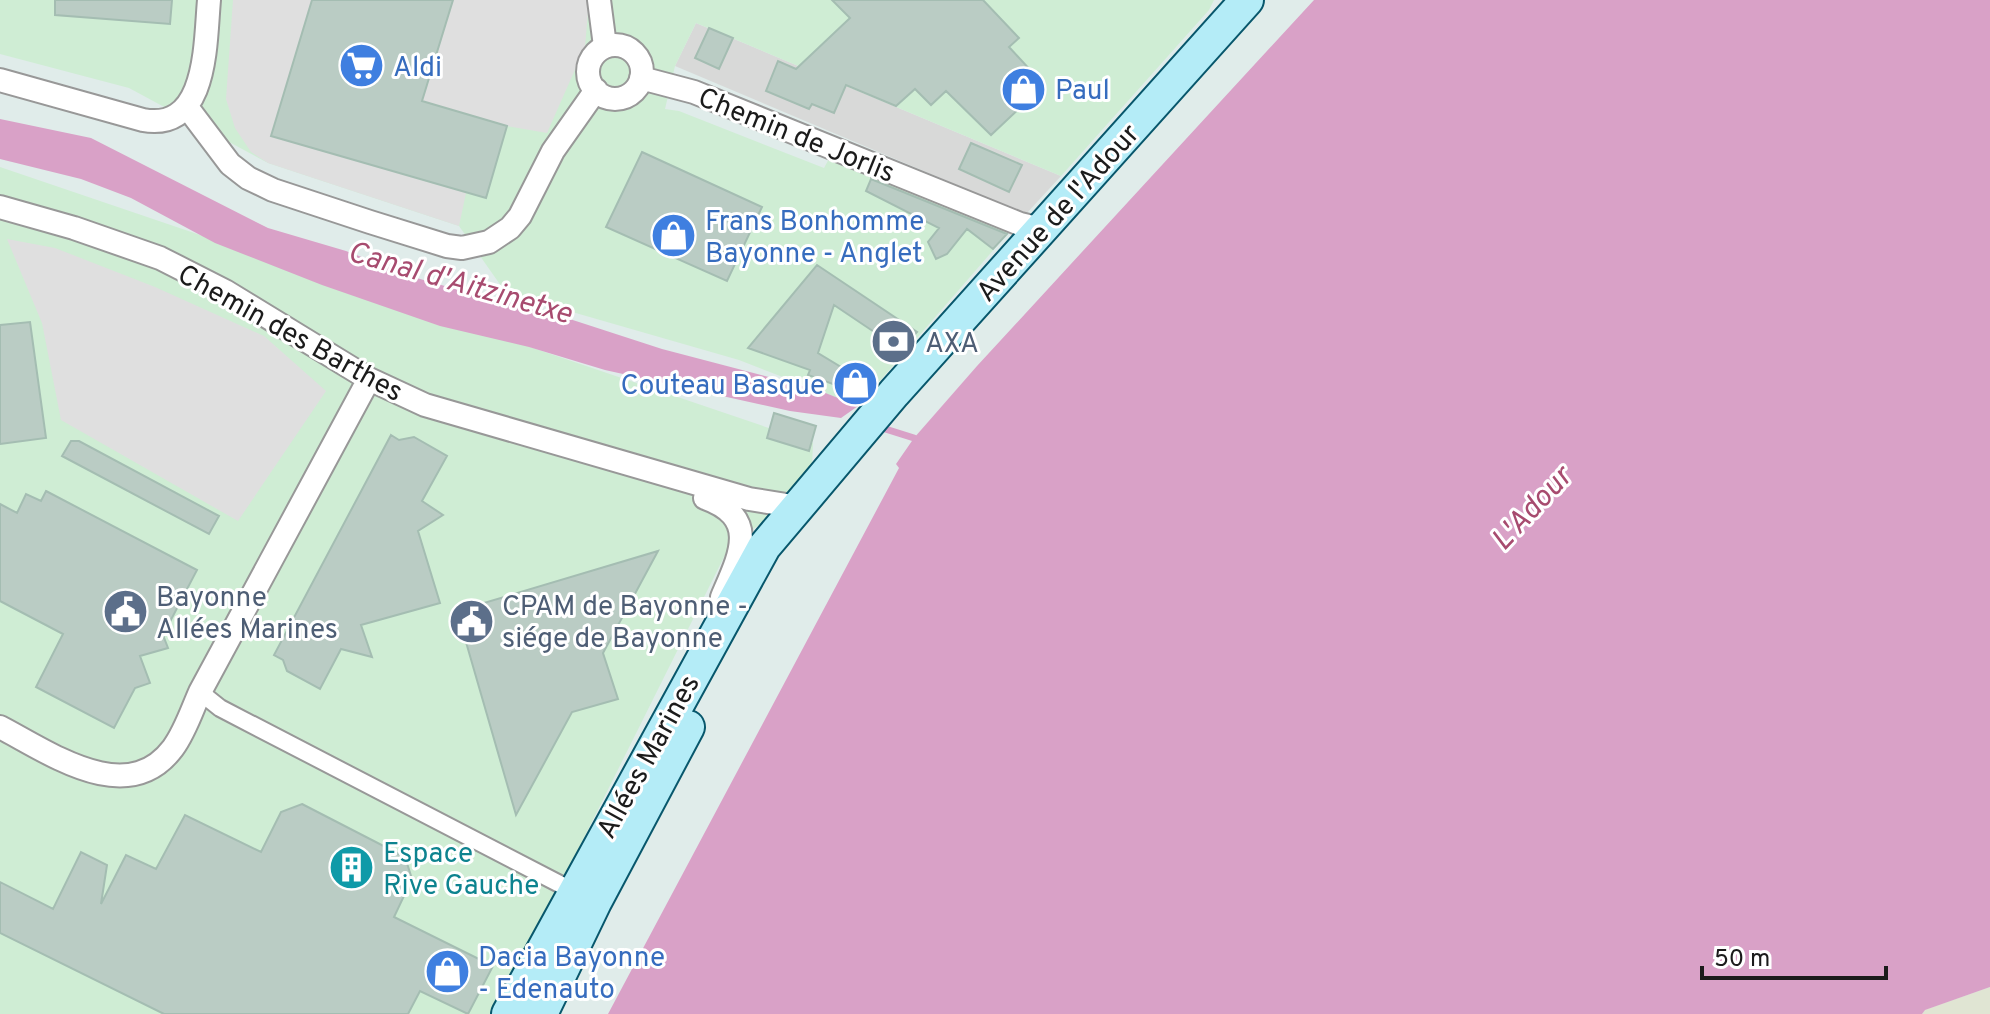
<svg xmlns="http://www.w3.org/2000/svg" width="1990" height="1014" font-family="Overpass,sans-serif">
  <style>
    .residential { fill: #d8d9d8 }
    .commercial { fill: #cfedd4 }
    .industrial { fill: #e0e5d3 }
    .parking { fill: #dfdfdf }
    .water { fill: #d9a1c7 }
    .lines { fill: none; stroke-linecap: round; stroke-linejoin: round }
    .stream { stroke: #d9a1c7; stroke-width: 7 }
    .building { fill: #baccc4; stroke: #a4bdb2; stroke-width: 2 }
    .pedestrian-casing { stroke: #989898; stroke-width: 20 }
    .minor-casing { stroke: #989898; stroke-width: 26 }
    .secondary-casing { stroke: #08576c; stroke-width: 36 }
    .pedestrian { stroke: #fff; stroke-width: 16 }
    .minor { stroke: #fff; stroke-width: 22 }
    .secondary { stroke: #b4ecf7; stroke-width: 32 }
    .labels { text-anchor: middle; stroke-width: 6; stroke-linejoin: round; paint-order: stroke }
    .shop-label { font-size: 28px; fill: #366cbe; stroke: #fff; text-anchor: start }
    .street-label { font-size: 28px; fill: #1b1b1b; stroke: #fff }
    .service-label { font-size: 28px; fill: #4e5e75; stroke: #fff; text-anchor: start }
    .culture-label { font-size: 28px; fill: #0d838f; stroke: #fff; text-anchor: start }
    .water-label { font-size: 30px; font-style: italic; fill: #a74b6f; stroke: #fff }
  </style>
  <rect width="100%" height="100%" fill="#e0ecea"/>
  <!-- residential -->
  <path class="residential" d="M696 23 1061 176 1026 214 675 66Z"/>
  <!-- commercial -->
  <path class="commercial" d="M0 0H1214L1209 10 1061 176 696 23 675 66 665 109 679 111 824 168 830 157 1009 232 858 406 739 360 506 293 459 226 268 163 129 88 0 54Z
    M0 167 813 443 811 489 730 545 496 1014H0Z"/>
  <!-- industrial -->
  <path class="industrial" d="M1990 987V1014H1922L1924 1010Z"/>
  <!-- parking -->
  <path class="parking" d="M233 0H312L271 136 466 193 459 226 268 163 251 152 235 128 226 99Z
    M453 0H589L585 47 547 133 507 126 422 101Z
    M7 239 55 248 155 287 264 336 326 391 238 521 61 420 42 323Z"/>
  <!-- water -->
  <path class="water" d="M1314 0H1990V987L1925 1010 1922 1014H608L899 468 896 464 914 438 977 366Z
    M0 119 91 138 268 228 346 251 413 277 473 294 542 310 662 349 818 390 858 406 841 418 790 411 605 370 529 347 440 326 322 285 215 243 131 198 81 179 0 159Z"/>
  <g class="lines">
    <!-- stream -->
    <path class="stream" d="M879 427 914 438"/>
  </g>
  <!-- building -->
  <path class="building" d="M55 0H172L170 24 55 15Z
    M312 0H453L422 101 507 126 486 198 271 136Z
    M832 0H983L1019 38 1009 47 1044 85 991 135 946 91 931 105 915 89 896 106 846 85 834 113 812 104 809 109 766 91 778 61 796 69 850 18Z
    M709 28 733 38 719 69 695 58Z
    M971 143 1022 165 1009 192 959 169Z
    M642 152 762 207 727 281 606 227Z
    M871 179 1007 234 993 249 967 229 947 254 936 259 928 242 939 228 866 191Z
    M817 265 917 332 901 350 834 305 818 353 874 387 866 396 808 375 810 370 748 348Z
    M30 322 46 438 0 444V325Z
    M774 413 816 426 809 451 767 438Z
    M391 435 399 440 414 437 447 456 422 501 443 515 418 531 440 603 361 625 372 657 341 649 320 689 287 671 283 660 274 655Z
    M71 441H79L219 516 209 534 62 456Z
    M46 491 197 570 163 635 168 648 140 656 150 683 135 688 114 728 36 687 63 634 0 601V504L17 513 26 494 41 501Z
    M658 551 603 653 618 699 572 712 516 815 457 611Z
    M302 804 405 857 412 879 394 917 493 966 468 1014 420 991 408 1014H164L0 933V882L53 909 81 852 107 865 101 904 126 855 156 869 185 815 261 852 281 812Z"/>
  <g class="lines">
    <defs>
      <path id="pedestrian" d="M200 692 220 708 579 894"/>
      <path id="minor" d="M599 0 605 46
        M588 72a27 27 0 1 1 54 0a27 27 0 1 1-54 0Z
        M641 78 694 92 1020 224 1041 229
        M0 80 143 120C208 132 205 43 209 0
        M187 107 230 164 248 178 273 190 370 222 447 246 462 248 489 242 510 228 520 216 553 151 596 90
        M0 207 74 228 160 258 225 291 369 379 425 405 749 499 799 507
        M705 498C760 518 740 555 722 597
        M0 727C50 753 127 809 173 748 185 732 192 710 200 692L369 379"/>
      <path id="secondary" d="M508 1014 764 547 894 393 1247 0
        M541 1014 595 902 688 727"/>
    </defs>
    <!-- pedestrian casing -->
    <use href="#pedestrian" class="pedestrian-casing"/>
    <!-- minor casing -->
    <use href="#minor" class="minor-casing"/>
    <!-- secondary casing -->
    <use href="#secondary" class="secondary-casing"/>
    <!-- pedestrian -->
    <use href="#pedestrian" class="pedestrian"/>
    <!-- minor -->
    <use href="#minor" class="minor"/>
    <!-- secondary -->
    <use href="#secondary" class="secondary"/>
  </g>
  <!-- icons -->
  <defs>
    <symbol id="supermarket-disc" viewBox="-11 -11 22 22"><circle r="9.5" fill="#3f7fe0" stroke="#fff"/><path d="M-6-5.5h2.5l.6 2H6L4.5 2H-2.5L-4.4-4H-6ZM-1.5 3.2a1.3 1.3 0 1 0 .1 0ZM3 3.2a1.3 1.3 0 1 0 .1 0Z" fill="#fff"/></symbol>
    <symbol id="shop-disc" viewBox="-11 -11 22 22"><circle r="9.5" fill="#3f7fe0" stroke="#fff"/><path d="M-5-2.5h2.3a2.7 3.5 0 0 1 5.4 0H5L5.5 6h-11ZM-1.5-2.5h3a1.5 2.3 0 0 0-3 0Z" fill="#fff"/></symbol>
    <symbol id="bank-disc" viewBox="-11 -11 22 22"><circle r="9.5" fill="#5c6f8a" stroke="#fff"/><path d="M-6-4H6V4H-6ZM0-2.3a2.3 2.3 0 1 0 0 4.6a2.3 2.3 0 1 0 0-4.6Z" fill="#fff"/></symbol>
    <symbol id="civic-disc" viewBox="-11 -11 22 22"><circle r="9.5" fill="#5c6f8a" stroke="#fff"/><path d="M-.6-6.5H3V-4.5H.6V-3L4-1V1h2V6H-6V1h2V-1L-.6-3ZM-1.2 2.5V6h2.4V2.5Z" fill="#fff"/></symbol>
    <symbol id="building-disc" viewBox="-11 -11 22 22"><circle r="9.5" fill="#0f9aa8" stroke="#fff"/><path d="M-4-6H4V6H1V3H-1V6H-4ZM-2.5-4.3h1.7v1.8h-1.7ZM.8-4.3h1.7v1.8H.8ZM-2.5-1h1.7V.8h-1.7ZM.8-1h1.7V.8H.8Z" fill="#fff"/></symbol>
  </defs>
  <g fill-rule="evenodd">
    <use href="#supermarket-disc" x="336" y="40" width="51" height="51"/>
    <use href="#shop-disc" x="998" y="64" width="51" height="51"/>
    <use href="#shop-disc" x="648" y="210" width="51" height="51"/>
    <use href="#bank-disc" x="868" y="316" width="51" height="51"/>
    <use href="#shop-disc" x="830" y="358" width="51" height="51"/>
    <use href="#civic-disc" x="100" y="586" width="51" height="51"/>
    <use href="#civic-disc" x="446" y="596" width="51" height="51"/>
    <use href="#building-disc" x="326" y="842" width="51" height="51"/>
    <use href="#shop-disc" x="422" y="946" width="51" height="51"/>
  </g>
  <g class="labels">
    <!-- shop labels -->
    <g class="shop-label">
      <text x="393" y="76">Aldi</text>
      <text x="1055" y="99">Paul</text>
      <text x="705" y="230">Frans Bonhomme<tspan x="705" dy="32">Bayonne - Anglet</tspan></text>
      <text x="825" y="394" text-anchor="end">Couteau Basque</text>
      <text x="478" y="966">Dacia Bayonne<tspan x="478" dy="32">- Edenauto</tspan></text>
    </g>
    <!-- street labels -->
    <g class="street-label">
      <text transform="translate(797 134) rotate(22)" y="10">Chemin de Jorlis</text>
      <text transform="translate(1057 212) rotate(-48)" y="10">Avenue de l'Adour</text>
      <text transform="translate(291 332) rotate(29)" y="10">Chemin des Barthes</text>
      <text transform="translate(647 756) rotate(-61)" y="10">Allées Marines</text>
    </g>
    <!-- service labels -->
    <g class="service-label">
      <text x="925" y="352">AXA</text>
      <text x="156" y="606">Bayonne<tspan x="156" dy="32">Allées Marines</tspan></text>
      <text x="502" y="615">CPAM de Bayonne -<tspan x="502" dy="32">siége de Bayonne</tspan></text>
    </g>
    <!-- culture labels -->
    <g class="culture-label">
      <text x="383" y="862">Espace<tspan x="383" dy="32">Rive Gauche</tspan></text>
    </g>
    <!-- water labels -->
    <g class="water-label">
      <text transform="translate(460 282) rotate(16)" y="10">Canal d'Aitzinetxe</text>
      <text transform="translate(1531 508) rotate(-47)" y="10">L'Adour</text>
    </g>
  </g>
  <!-- scale -->
  <path d="M1702 966v12h184v-12" fill="none" stroke="#1b1b1b" stroke-width="4"/>
  <text x="1714" y="966" font-size="24" fill="#1b1b1b" stroke="#ffffff" stroke-width="6" paint-order="stroke">50 m</text>
</svg>
